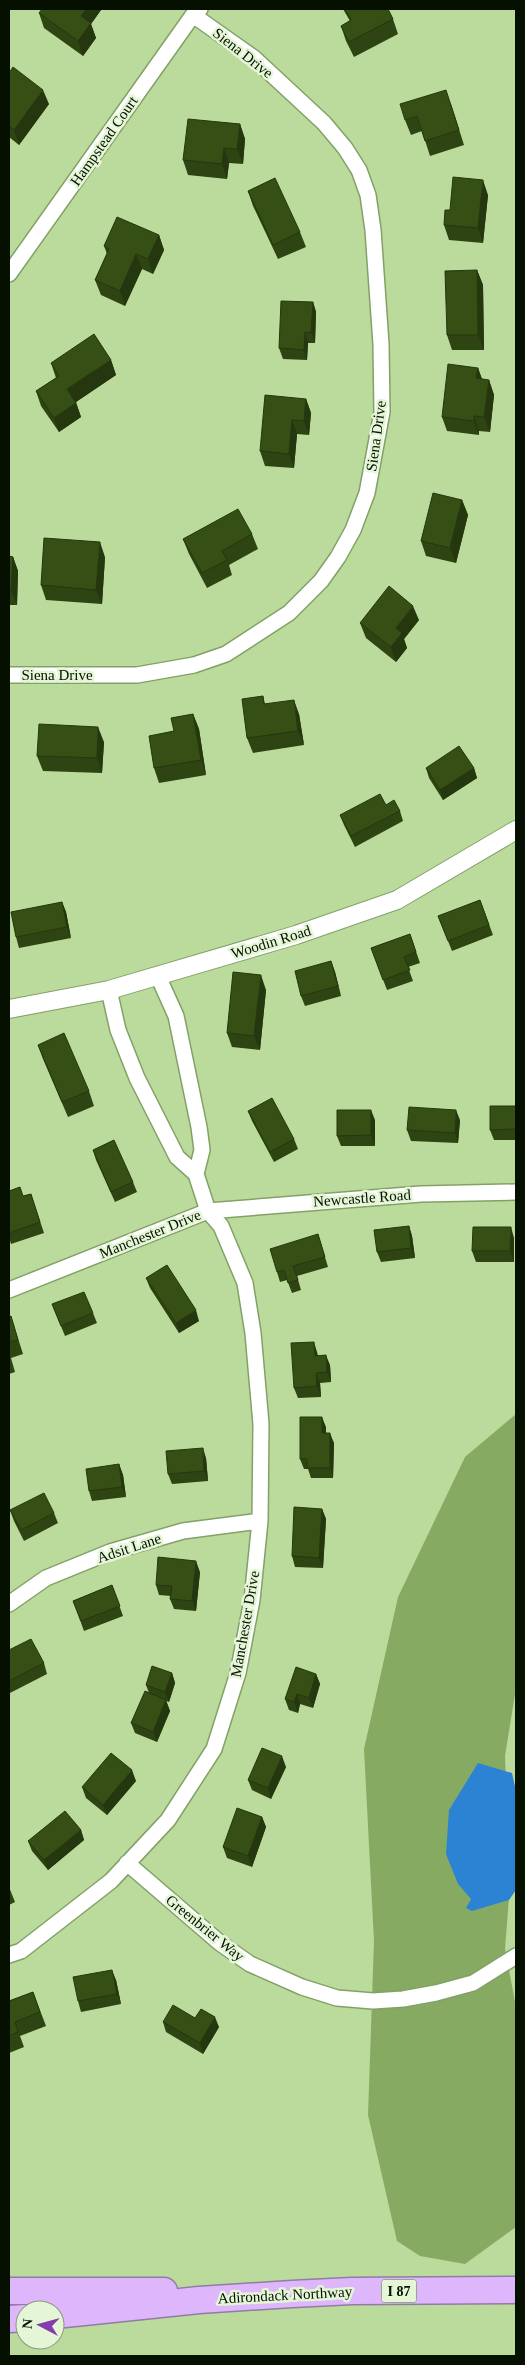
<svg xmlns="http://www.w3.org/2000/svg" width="525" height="2365" font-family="'Times New Roman',serif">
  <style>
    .green { fill: #86aa62 }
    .water { fill: #2c83d3 }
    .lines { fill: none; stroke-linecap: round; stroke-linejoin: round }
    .minor-casing { stroke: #83a166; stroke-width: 18 }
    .tertiary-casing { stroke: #83a166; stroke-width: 20 }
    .motorway-casing { stroke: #927ca4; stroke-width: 29 }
    .minor { stroke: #fff; stroke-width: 15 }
    .tertiary { stroke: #fff; stroke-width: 18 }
    .motorway { stroke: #deb6fc; stroke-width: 26 }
    .wall { fill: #2e4412 }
    .shaded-wall { fill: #25370f }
    .building { fill: #354f15; stroke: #25370f }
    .labels { text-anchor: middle; stroke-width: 5; stroke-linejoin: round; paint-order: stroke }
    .shield { fill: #e5f6d7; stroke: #495540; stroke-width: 1 }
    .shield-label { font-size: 14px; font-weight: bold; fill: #061000 }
    .street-label { font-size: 15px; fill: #061000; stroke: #e5f6d7 }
  </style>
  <rect width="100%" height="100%" fill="#bbdb9d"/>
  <!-- green -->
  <path class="green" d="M516 1414V1688L505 1756 510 1884 505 1949 516 2007V2227L465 2264 420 2256 397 2241 368 2115 374 1941 364 1749 398 1597 465 1457Z"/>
  <!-- water -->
  <path class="water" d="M478 1763 512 1773 516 1791V1890L509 1900 472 1911 466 1908 471 1899 458 1884 446 1854 449 1810Z"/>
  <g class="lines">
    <defs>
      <path id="minor" d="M9 274 193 15 200 9
        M9 675H137L194 665 226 654 289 613 321 581 338 557 353 530 367 493 382 412 381 344 373 230 368 195 359 170 345 148 324 123 254 58 193 15
        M109 990 118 1030 137 1078 177 1157 196 1174
        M9 1290 208 1211 421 1194 516 1192
        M9 1604 46 1578 110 1552 183 1531 260 1521
        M127 1863 220 1943 250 1964 302 1987 337 1998 373 2001 403 1999 436 1993 473 1983 516 1956
        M9 1955 21 1951 111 1881 168 1820 214 1749 238 1673 252 1600 260 1521 261 1424 253 1333 245 1283 221 1226 208 1211 196 1174 202 1150 199 1127 176 1016 158 976"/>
      <path id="tertiary" d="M9 1009 109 990 296 935 397 900 516 830"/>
      <path id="motorway" d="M9 2291H164
        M55 2315 199 2300 292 2294 352 2291 516 2290
        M9 2319 25 2318"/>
    </defs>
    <!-- minor casing -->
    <use href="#minor" class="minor-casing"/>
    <!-- tertiary casing -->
    <use href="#tertiary" class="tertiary-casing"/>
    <!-- motorway casing -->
    <use href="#motorway" class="motorway-casing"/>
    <!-- minor -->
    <use href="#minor" class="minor"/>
    <!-- tertiary -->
    <use href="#tertiary" class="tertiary"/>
    <!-- motorway -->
    <use href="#motorway" class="motorway"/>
  </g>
  <!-- wall -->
  <path class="wall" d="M343 9H388L393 19 398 34 354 57 346 41 341 26 350 21Z
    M101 10 91 24 96 38 83 56 44 28 39 13Z
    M9 73 49 104 19 145 9 137Z
    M451 104 464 145 430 156 422 131 411 135 405 120Z
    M240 124 245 139 243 164 229 163 227 179 188 175 183 160Z
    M248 191 300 232 306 247 278 259 253 206Z
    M488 195 483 243 449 240 444 225 450 210Z
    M159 235 164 250 153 274 142 269 125 306 101 295 95 280 107 254 104 246Z
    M477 270 483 285 484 350H452L447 335Z
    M313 302 316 312 315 343H308L307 360 283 359 279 348Z
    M111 360 116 375 76 402 81 417 59 432 41 406 36 391 56 378 51 363Z
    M478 368 482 379 489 380 494 395 490 432 479 431V435L447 431 442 417Z
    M306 399 311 413 309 435 297 434 294 468 265 466 260 451Z
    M462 500 468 515 456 563 426 556 421 541Z
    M252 534 258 549 229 565 232 575 207 588 189 554 183 539Z
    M9 556 13 557 18 571 17 605H9Z
    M105 557 102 604 46 600 41 585Z
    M419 620 404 639 407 648 396 662 366 638 360 623Z
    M263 696 265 704 299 714 304 745 253 753 247 738Z
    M193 714 199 729 206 775 159 783 154 768 174 731Z
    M104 742 102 773 43 771 37 756Z
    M426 768H474L477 778 443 800 429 778Z
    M386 805 400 811 403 821 355 847 344 825 340 815Z
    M480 900 493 935 452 951 438 916Z
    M62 902 66 912 71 938 19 948 16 937Z
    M410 934 420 963 408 967 413 981 387 990 371 948Z
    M331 961 335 972 341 996 305 1006 301 996Z
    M266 990 260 1050 232 1047 227 1033Z
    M38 1045 89 1091 94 1106 68 1117 43 1059Z
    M516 1106V1140H494L490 1130Z
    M248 1111 294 1139 298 1149 274 1162 252 1121Z
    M375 1120V1146H341L337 1136Z
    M460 1120 458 1143 411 1141 407 1130Z
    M93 1150 133 1182 137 1192 115 1202 96 1160Z
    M9 1191 23 1196 31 1194 44 1233 11 1244 9 1237Z
    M409 1226 412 1236 415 1258 381 1262 377 1252Z
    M318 1234 328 1267 297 1276 301 1290 292 1293 287 1280 280 1282 277 1272Z
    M514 1238V1262H476L472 1251Z
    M146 1278 199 1321 179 1333 150 1288Z
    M52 1304 93 1313 97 1323 65 1336Z
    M11 1316 23 1354 11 1358 15 1372 9 1374V1317Z
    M317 1352 318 1356 330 1365 331 1382 320 1383 321 1397 298 1398 294 1388Z
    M326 1427V1433L334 1443 333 1478H311L308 1469H304L300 1459Z
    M206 1458 208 1481 172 1484 168 1474Z
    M119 1464 123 1475 126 1497 92 1501 89 1491Z
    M322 1509 326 1519 323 1568 295 1567 292 1556Z
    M10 1510 54 1513 58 1523 24 1541 14 1521Z
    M200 1572 196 1611 174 1609 170 1599 171 1596 159 1595 156 1585Z
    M112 1585 123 1616 84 1631 73 1601Z
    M9 1650 44 1663 47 1674 10 1693 9 1690Z
    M172 1673 175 1683 169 1702 166 1701 170 1711 157 1742 135 1733 131 1723 149 1693 146 1685Z
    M316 1674 320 1684 313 1708 300 1704 298 1713 289 1710 285 1699Z
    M286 1767 271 1799 252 1790 248 1780Z
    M136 1781 107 1815 86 1798 82 1787Z
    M262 1817 266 1827 252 1867 227 1858 223 1847Z
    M81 1830 84 1840 48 1870 32 1851 28 1841Z
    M9 1887 15 1902 9 1905Z
    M116 1980 121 2004 81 2012 78 2001Z
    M33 1992 46 2026 20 2036 24 2047 9 2053V2001Z
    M163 2022 219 2027 203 2054 166 2032Z"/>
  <!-- shaded-wall -->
  <path class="shaded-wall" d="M86 9H100L101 10 91 24 96 38 83 56 78 41 81 16Z
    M43 90 49 104 19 145 14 130Z
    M240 124 245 139 243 164 237 149Z
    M224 148 229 163 227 179 222 164Z
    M483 180 488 195 483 243 478 228Z
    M159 235 164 250 153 274 148 259Z
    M136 254 142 269 125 306 120 291Z
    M477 270 483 285 484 350 478 335Z
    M313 302 316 312 315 343 311 333Z
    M305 332 308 343 307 360 304 350Z
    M111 360 116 375 73 404 67 389Z
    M478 368 483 382 476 378Z
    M489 380 494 395 490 432 484 417Z
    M306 399 311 413 309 435 304 421Z
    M76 403 81 417 59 432 54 418Z
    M474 416 479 431V435L474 421Z
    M292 420 297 434 294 468 289 454Z
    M462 500 468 515 456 563 450 548Z
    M100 542 105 557 102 604 96 590Z
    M13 557 18 571 17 605 11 591Z
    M413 606 419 620 404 639 407 648 396 662 391 647 396 628Z
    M294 700 299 714 304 745 298 731Z
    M193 714 199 729 206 775 201 760Z
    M98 727 104 742 102 773 97 758Z
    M474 768 477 778 443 800 440 790Z
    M62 902 66 912 71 938 67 927Z
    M331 961 335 972 341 996 338 986Z
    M261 975 266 990 260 1050 254 1036Z
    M371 1110 375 1120V1146L371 1135Z
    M456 1110 460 1120 458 1143 455 1133Z
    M409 1226 412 1236 415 1258 411 1248Z
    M511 1227 514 1238V1262L510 1251Z
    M196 1310 199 1321 179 1333 176 1323Z
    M314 1342 317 1352 318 1366 315 1356Z
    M326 1355 330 1365 331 1382 327 1372Z
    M316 1373 320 1383 321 1397 317 1386Z
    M322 1417 326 1427V1443L322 1433Z
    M330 1433 334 1443 333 1478 330 1468Z
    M203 1448 206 1458 208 1481 204 1471Z
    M119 1464 123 1475 126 1497 122 1487Z
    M322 1509 326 1519 323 1568 319 1558Z
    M196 1561 200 1572 196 1611 192 1601Z
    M172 1673 175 1683 169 1702 165 1692Z
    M316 1674 320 1684 313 1708 309 1698Z
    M297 1694 300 1704 298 1713 294 1702Z
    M166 1700 170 1711 157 1742 153 1732Z
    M282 1756 286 1767 271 1799 268 1788Z
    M132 1770 136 1781 107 1815 103 1805Z
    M262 1817 266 1827 252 1867 248 1856Z
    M81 1830 84 1840 48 1870 44 1860Z
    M112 1970 116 1980 121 2004 117 1994Z
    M215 2017 219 2027 203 2054 200 2043Z"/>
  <!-- building -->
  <path class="building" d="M42 9H86L81 16 91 23 78 41 39 13Z
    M345 9H388L393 19 349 42 341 26 351 20Z
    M13 67 43 90 14 130 9 126V73Z
    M446 90 459 130 425 141 417 116 405 120 400 104Z
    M188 119 240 124 237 149 224 148 222 164 183 160Z
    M453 177 483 180 478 228 444 225 445 210H450Z
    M275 178 300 232 273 245 248 191Z
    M117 217 159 235 148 259 136 254 120 291 95 280 109 249 104 246Z
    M477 270 478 335H447L445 271Z
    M281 301 313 302 311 333 305 332 304 350 279 348Z
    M94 334 111 360 67 389 76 403 54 418 36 391 59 376 51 363Z
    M448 364 478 368 476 378 489 380 484 417 474 416V421L442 417Z
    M265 395 306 399 304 421 292 420 289 454 260 451Z
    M433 493 462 500 450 548 421 541Z
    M238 509 252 534 222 551 227 560 202 573 183 539Z
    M44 538 100 542 96 590 41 585Z
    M9 556 13 557 11 591H9Z
    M389 586 413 606 396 628 402 633 391 647 360 623Z
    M263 696 264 704 294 700 298 731 247 738 242 699Z
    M193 714 201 760 154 768 149 736 174 731 171 718Z
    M39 724 98 727 97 758 37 756Z
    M459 746 474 768 440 790 426 768Z
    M380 794 386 805 394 800 400 811 351 836 340 815Z
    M480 900 489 925 448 941 438 916Z
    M62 902 67 927 16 937 11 912Z
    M410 934 416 952 404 957 410 970 383 980 371 948Z
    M331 961 338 986 301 996 295 971Z
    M233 972 261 975 254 1036 227 1033Z
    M64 1033 89 1091 62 1102 38 1045Z
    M272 1098 294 1139 270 1152 248 1111Z
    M490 1106H516V1129L490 1130Z
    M409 1107 456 1110 455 1133 407 1130Z
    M337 1110H371V1135L337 1136Z
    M114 1140 133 1182 111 1192 93 1150Z
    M20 1187 23 1196 31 1194 40 1222 9 1233V1191Z
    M409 1226 411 1248 377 1252 374 1230Z
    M473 1227H511L510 1251H472Z
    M318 1234 325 1257 293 1266 298 1280 288 1283 284 1270 277 1272 270 1249Z
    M167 1265 196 1310 176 1323 146 1278Z
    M84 1292 93 1313 61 1326 52 1304Z
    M11 1316 18 1340 9 1342V1317Z
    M314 1342 315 1356 326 1355 327 1372 316 1373 317 1386 294 1388 291 1343Z
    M300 1417H322V1433H330V1468H307V1459H300Z
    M203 1448 204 1471 168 1474 166 1451Z
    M119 1464 122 1487 89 1491 86 1469Z
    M44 1493 54 1513 21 1530 10 1510Z
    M294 1507 322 1509 319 1558 292 1556Z
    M158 1557 196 1561 192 1601 170 1599 172 1586 156 1585Z
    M112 1585 120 1606 81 1621 73 1601Z
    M31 1639 44 1663 9 1681V1650Z
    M152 1666 172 1673 165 1692 146 1685Z
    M296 1667 316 1674 309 1698 297 1694 294 1702 285 1699Z
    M145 1691 166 1700 153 1732 131 1723Z
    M262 1748 282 1756 268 1788 248 1780Z
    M111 1753 132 1770 103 1805 82 1787Z
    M237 1808 262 1817 248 1856 223 1847Z
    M65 1811 81 1830 44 1860 28 1841Z
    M112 1970 117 1994 78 2001 73 1977Z
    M33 1992 40 2012 15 2022 18 2032 9 2036V2001Z
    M173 2005 195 2018 201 2009 215 2017 200 2043 163 2022Z"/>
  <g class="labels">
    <!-- shield labels -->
    <rect class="shield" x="381.5" y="2279.5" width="35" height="23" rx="4"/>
    <g class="shield-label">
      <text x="399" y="2296">I 87</text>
    </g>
    <!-- street labels -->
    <g class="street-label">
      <text transform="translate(243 53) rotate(38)" y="5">Siena Drive</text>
      <text transform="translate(104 141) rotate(-55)" y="5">Hampstead Court</text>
      <text transform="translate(376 436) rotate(-82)" y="5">Siena Drive</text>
      <text x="57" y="680">Siena Drive</text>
      <text transform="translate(271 942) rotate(-17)" y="5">Woodin Road</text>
      <text transform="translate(362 1198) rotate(-4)" y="5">Newcastle Road</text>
      <text transform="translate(150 1234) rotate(-22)" y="5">Manchester Drive</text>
      <text transform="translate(129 1548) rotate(-18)" y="5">Adsit Lane</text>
      <text transform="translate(245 1624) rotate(-80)" y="5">Manchester Drive</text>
      <text transform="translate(205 1928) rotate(39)" y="5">Greenbrier Way</text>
      <text transform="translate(285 2295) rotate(-3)" y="5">Adirondack Northway</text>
    </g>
  </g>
  <!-- border -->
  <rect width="525" height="2365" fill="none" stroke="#061000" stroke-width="20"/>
  <!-- north arrow -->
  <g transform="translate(40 2325) rotate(276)"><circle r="24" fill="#e5f6d7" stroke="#8c9a81"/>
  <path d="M0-4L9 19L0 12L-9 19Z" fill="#843caf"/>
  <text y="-8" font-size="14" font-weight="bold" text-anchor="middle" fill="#061000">N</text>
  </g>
</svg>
